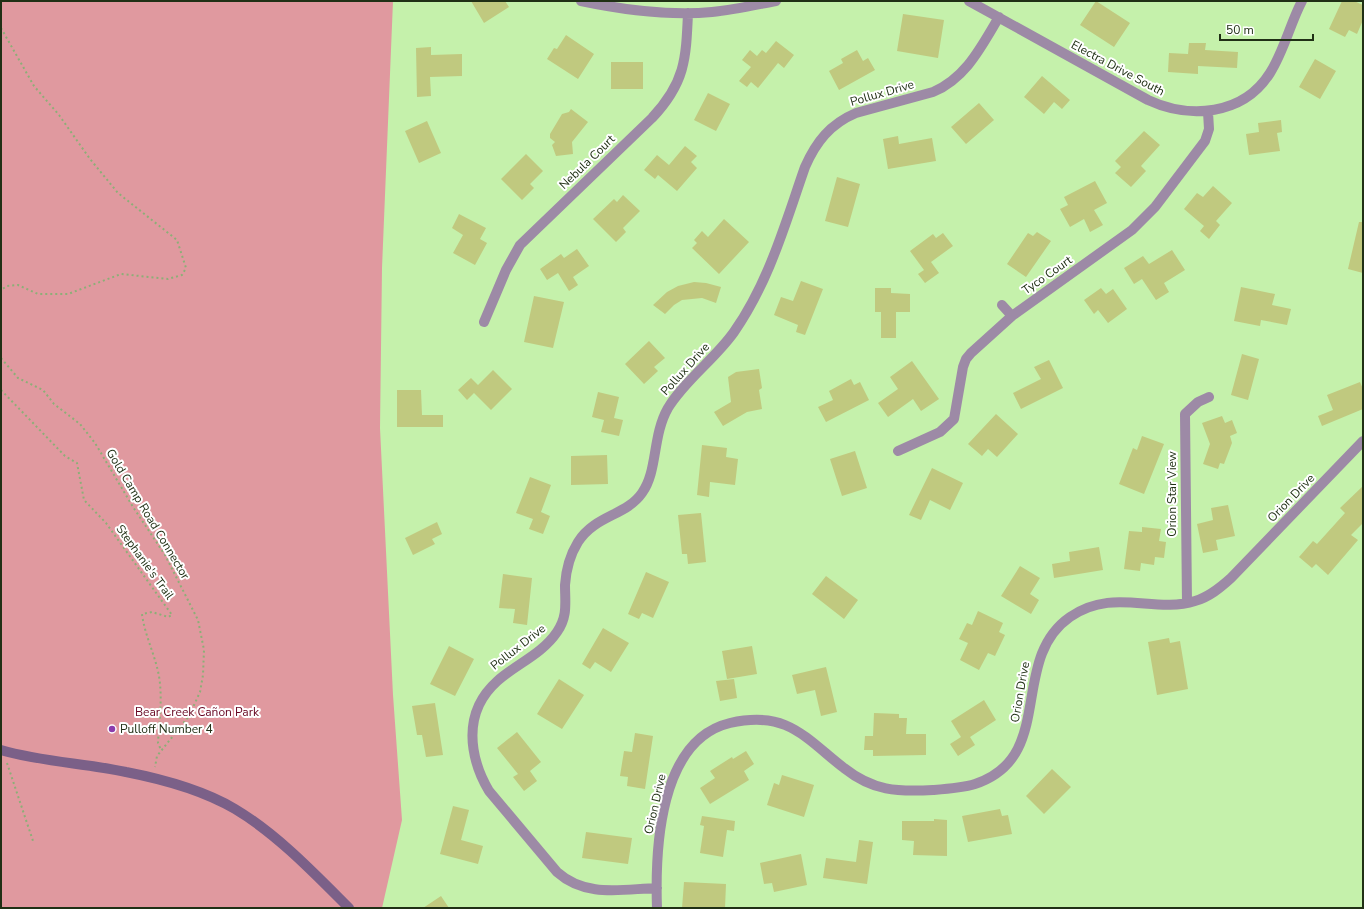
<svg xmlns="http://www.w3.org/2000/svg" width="1364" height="909" font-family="'Nunito Sans',sans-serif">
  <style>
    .green { fill: #e0999f }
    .building { fill: #c0c97f }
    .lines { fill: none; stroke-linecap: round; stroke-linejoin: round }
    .path { stroke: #8caf77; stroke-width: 2; stroke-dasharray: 2 3; stroke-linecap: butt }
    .street { stroke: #9d8aa6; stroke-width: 10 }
    .secondary { stroke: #7b6088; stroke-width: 10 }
    .poi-dot { fill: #8b3dad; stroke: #fff; stroke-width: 1.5 }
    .labels { text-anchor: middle; stroke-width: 4; stroke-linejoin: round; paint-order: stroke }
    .street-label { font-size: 12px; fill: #203015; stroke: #fff }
    .park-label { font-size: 12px; fill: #65031f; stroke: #fff }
    .poi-label { font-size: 12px; fill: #203015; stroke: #fff; text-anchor: start }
  </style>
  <rect width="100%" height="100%" fill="#c5f1ab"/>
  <!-- green -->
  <path class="green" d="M1 1H393L382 268 380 428 393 695 402 820 382 908H1Z"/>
  <!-- building -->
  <path class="building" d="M471 1H505L509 7 484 23Z
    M1096 1 1130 23 1114 47 1080 25Z
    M1342 1H1354L1363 5V20L1357 34 1349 30 1345 37 1329 29Z
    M903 14 944 20 938 58 897 51Z
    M566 35 594 54 578 79 547 59 554 48 557 49Z
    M776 41 794 55 784 68 778 63 758 88 751 82 747 87 739 81 751 67 742 60 750 50 757 56 762 50 766 53Z
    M1189 43H1206L1205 50 1238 52 1237 68 1198 66V74L1168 72 1169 53 1188 54Z
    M431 47V55L462 54V76L430 77 431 96 417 97 416 48Z
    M857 50 863 61 868 58 875 70 839 90 829 71 843 63 841 59Z
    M1315 59 1336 71 1320 99 1299 87Z
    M611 62H643V89H611Z
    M1042 76 1070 100 1062 109 1054 102 1044 114 1024 97Z
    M708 93 730 104 716 131 694 120Z
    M979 103 994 120 966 144 951 127Z
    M571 109 588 122 572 142 573 154 556 156 552 145 555 142 550 138V134L562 114 569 112Z
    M1281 120 1282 132 1277 133 1280 151 1249 155 1246 134 1259 132 1258 123Z
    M427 121 441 153 419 163 405 131Z
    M1144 131 1160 145 1141 166 1146 171 1131 187 1115 173 1121 167 1115 161Z
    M898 136 899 144 932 138 936 161 888 169 883 139Z
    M685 146 697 156 691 162 697 168 677 191 658 175 655 179 644 170 657 155 669 165Z
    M526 154 543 171 530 184 534 188 522 200 501 179Z
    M837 177 860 184 848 227 825 221Z
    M1095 181 1107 203 1094 210 1103 225 1090 232 1084 219 1070 227 1060 209 1068 205 1064 197Z
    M1213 186 1232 203 1216 221 1220 225 1209 239 1200 231 1204 226 1184 209 1197 193 1203 197Z
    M623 195 640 211 623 228 626 232 616 242 593 219 614 199 617 202Z
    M459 214 486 228 480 239 487 243 475 265 453 253 463 235 452 228Z
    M724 219 749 242 719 274 692 248 697 243 694 240 702 231 708 237Z
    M1359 222H1363V273L1348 269Z
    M1037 232 1051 241 1026 277 1007 264 1028 233 1033 236Z
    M943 233 953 246 931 262 939 273 925 283 918 274 924 270 910 251 933 234 936 238Z
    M577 249 589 266 573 277 578 285 569 291 558 273 547 280 540 269 561 254 564 258Z
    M1172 250 1185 270 1164 283 1169 292 1156 300 1142 279 1134 284 1124 268 1143 256 1149 264Z
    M801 281 823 289 805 335 796 332 798 325 774 315 781 297 793 301Z
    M694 282 706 283 721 287 716 303 702 298 682 300 674 305 665 314 653 305 667 292 678 286Z
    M1241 287 1275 294 1272 305 1291 309 1287 325 1261 320 1260 326 1234 321Z
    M875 288H891V293L910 294V312H896V338H881V312H875Z
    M1101 288 1106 294 1113 289 1127 309 1108 323 1098 310 1094 314 1084 300Z
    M534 296 564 302 553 348 524 342Z
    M649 341 665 358 654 367 658 371 644 384 625 364Z
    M1242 354 1259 359 1248 400 1231 395Z
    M1049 360 1063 388 1021 409 1013 393 1041 379 1034 367Z
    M912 361 939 399 921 411 913 399 888 417 878 403 898 389 890 377Z
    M759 369 762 388 759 390 762 409 747 412 723 426 714 412 731 402 728 377 736 372Z
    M493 370 512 389 491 410 474 393 467 400 458 390 471 378 478 385Z
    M851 379 854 385 860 382 869 400 826 422 818 407 833 400 829 391Z
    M1360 382 1363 389V409L1322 426 1318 416 1333 410 1327 395Z
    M397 390H421L422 415H443V427H397Z
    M598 392 619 397 614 418 623 420 619 436 601 432 604 420 592 417Z
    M996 414 1018 434 997 457 988 449 982 456 968 444Z
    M1222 416 1225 423 1232 420 1237 433 1230 436 1232 443 1224 464 1220 463 1218 469 1203 464 1210 444 1202 423Z
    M1142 436 1164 444 1144 494 1119 484 1133 448 1137 450Z
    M702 445 727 448 726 457 738 459 735 485 710 482 709 497 697 495Z
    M855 451 867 488 842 496 830 459Z
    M607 455 608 484 571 485V456Z
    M932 468 963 483 950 510 930 500 921 520 909 515Z
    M530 477 551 485 541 512 550 516 543 534 529 529 533 519 516 513Z
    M1363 486V523L1351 535 1358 540 1328 575 1316 564 1312 568 1299 557 1313 541 1317 544 1345 513 1340 508Z
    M1228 505 1235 536 1216 540 1218 550 1203 553 1197 524 1213 520 1211 508Z
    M701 513 706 562 688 564 687 554H682L678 515Z
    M437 522 442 534 432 539 435 544 413 555 405 538Z
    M1142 527 1161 529 1159 541 1166 542 1164 558 1155 557 1154 565 1141 563 1140 571 1124 569 1129 531 1142 532Z
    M1099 547 1103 570 1054 578 1052 564 1070 561 1069 552Z
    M1020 566 1040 578 1030 594 1039 600 1031 614 1001 596Z
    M646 572 669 582 653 618 642 613 639 619 628 614Z
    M503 574 532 578 527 625 513 623 515 609 499 608Z
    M826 576 858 600 844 619 812 594Z
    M978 611 1003 623 999 632 1005 635 995 656 988 653 979 670 960 660 968 643 959 639 967 623 972 625Z
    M603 628 629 643 611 672 595 662 590 669 582 664Z
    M1169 638 1170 643 1180 641 1188 689 1157 695 1148 642Z
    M449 646 474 659 455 696 430 684Z
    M752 646 757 674 727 679 722 651Z
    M826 667 837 712 821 716 815 690 797 694 792 675Z
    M559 679 584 695 562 729 537 714Z
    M734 679 737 698 720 701 716 681Z
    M984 700 996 720 970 737 975 745 958 756 950 744 961 737 951 721Z
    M435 703 443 755 426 757 422 735H417L412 706Z
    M874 713 899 714V718H907L906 734H926V755L873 756V750H864L865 736H873Z
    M517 732 541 762 530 771 537 781 524 791 513 777 518 774 497 748Z
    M635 733 653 736 645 789 627 786 628 777 620 776 624 751 632 752Z
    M746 751 754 764 744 771 749 780 710 804 700 788 715 778 710 771 732 757 733 759Z
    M1052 769 1071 787 1044 814 1026 796Z
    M782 775 814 785 804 817 767 805 774 783 779 785Z
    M453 806 469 810 461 840 483 846 478 864 440 854Z
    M1000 809 1002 816 1008 815 1012 834 968 842 962 816Z
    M702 816 735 821 734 831 727 830 723 857 700 853 704 826 700 825Z
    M934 819 947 820V856L913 855 914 841 902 840V821H934Z
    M586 832 632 838 628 864 582 858Z
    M859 840 873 842 867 884 823 878 826 858 856 862Z
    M801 854 807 885 774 892 772 883 764 884 760 863Z
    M684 882 726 884 725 908H682Z
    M441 896 449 908H423Z"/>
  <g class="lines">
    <!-- path -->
    <path class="path" d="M1 28 34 86 59 115 90 159 118 193 177 240 186 268 182 275 168 279 121 274 68 294H38L18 285 7 286 1 290
      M1 358 18 378 43 390 54 404 80 424 95 443 133 507 165 555 198 620 204 650 203 675 200 692 189 716 157 756 155 767
      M1 390 65 456 77 463 84 500 106 523 172 615 168 617 152 612 142 614C145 638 158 660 160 684 162 703 159 724 158 743L161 750
      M1 581V590
      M7 763 33 841"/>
    <!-- street -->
    <path class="street" d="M581 1C624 10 669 16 712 12 734 10 755 5 776 1
      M969 1 1148 100C1189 119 1243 116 1270 73 1284 51 1290 24 1302 1
      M1002 305 1012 316
      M484 322 506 270 520 245 652 118C685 83 686 60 688 13
      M898 451 940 432 954 419 963 367 966 359 971 353 1012 316 1132 230 1155 207 1205 141 1209 129 1208 112
      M1187 603 1185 414 1198 402 1209 397
      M657 888C622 889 586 898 557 872L489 791C474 766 466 733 479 705 496 669 536 663 557 632 568 616 565 603 565 585 566 570 570 555 578 542 595 515 626 516 642 493 658 471 652 436 668 408 685 380 715 359 734 332 769 282 785 224 805 167 816 142 830 124 856 113L933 92C966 78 981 47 999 17
      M657 908C655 849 659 740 730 723 748 719 768 718 785 725 807 734 825 754 844 768 873 791 897 792 933 790 947 789 962 788 975 784 1057 757 1008 660 1070 617 1113 587 1154 614 1195 601 1209 597 1220 588 1231 578L1363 441"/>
    <!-- secondary -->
    <path class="secondary" d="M1 750C42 762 85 763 126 772 162 779 203 790 235 809 277 834 315 874 349 908"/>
  </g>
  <!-- markers -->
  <circle class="poi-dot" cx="112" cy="729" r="4"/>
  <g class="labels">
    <!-- street labels -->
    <g class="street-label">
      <text transform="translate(1118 68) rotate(28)" y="4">Electra Drive South</text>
      <text transform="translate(882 93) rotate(-16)" y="4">Pollux Drive</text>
      <text transform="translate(587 162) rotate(-44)" y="4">Nebula Court</text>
      <text transform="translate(1047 275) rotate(-35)" y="4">Tyco Court</text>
      <text transform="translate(685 369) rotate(-48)" y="4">Pollux Drive</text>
      <text transform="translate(1172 494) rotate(-90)" y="4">Orion Star View</text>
      <text transform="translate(1291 498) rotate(-46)" y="4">Orion Drive</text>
      <text transform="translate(148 514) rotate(59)" y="4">Gold Camp Road Connector</text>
      <text transform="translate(145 562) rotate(54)" y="4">Stephanie's Trail</text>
      <text transform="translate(518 647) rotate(-38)" y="4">Pollux Drive</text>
      <text transform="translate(1020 692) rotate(-80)" y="4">Orion Drive</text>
      <text transform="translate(655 804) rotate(-77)" y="4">Orion Drive</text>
    </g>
    <!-- park labels -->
    <g class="park-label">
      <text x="197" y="716">Bear Creek Cañon Park</text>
    </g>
    <!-- poi labels -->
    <g class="poi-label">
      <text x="120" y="733">Pulloff Number 4</text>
    </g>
  </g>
  <!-- border -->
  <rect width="1364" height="909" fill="none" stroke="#203015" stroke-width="4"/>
  <!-- scale -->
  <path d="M1220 34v6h93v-6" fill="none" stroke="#203015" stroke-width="2"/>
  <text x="1226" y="34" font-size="12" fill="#203015" stroke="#ffffff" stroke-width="3" paint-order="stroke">50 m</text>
</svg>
